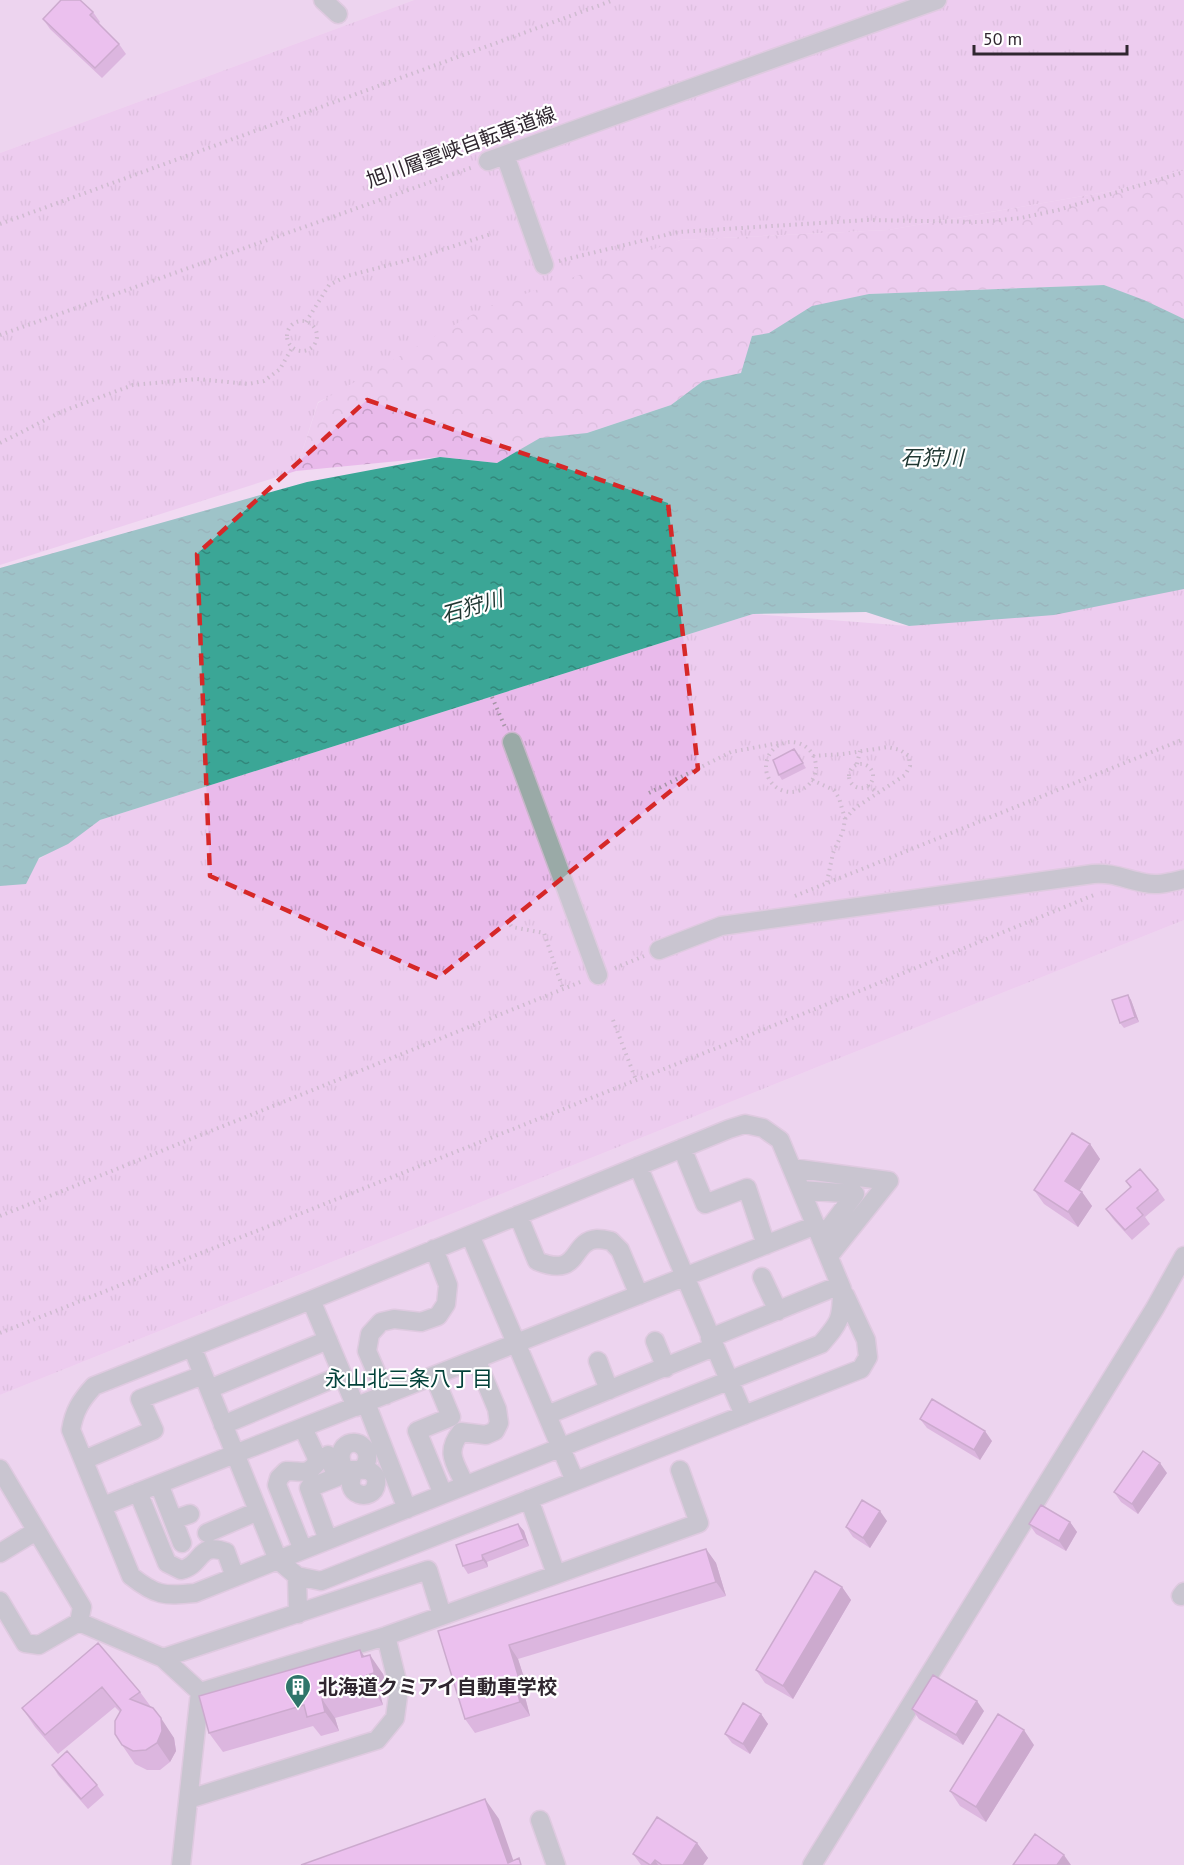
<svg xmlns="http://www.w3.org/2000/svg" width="1184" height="1865" font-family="'PT Sans','Noto Sans JP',sans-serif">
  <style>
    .built { fill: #e9ccea }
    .grass { fill: url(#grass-tufts) }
    .forest { fill: url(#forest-crowns) }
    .water { fill: url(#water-ripples) }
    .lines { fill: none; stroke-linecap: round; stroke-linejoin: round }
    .minor-casing { stroke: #cab6cb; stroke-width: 21 }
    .path { stroke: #a795a7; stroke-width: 4; stroke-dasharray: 1.5 4.5; stroke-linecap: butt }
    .minor { stroke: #9aaaa7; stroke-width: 18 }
    .wall { fill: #c48ac8 }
    .shaded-wall { fill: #a070a3 }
    .building { fill: #e4a0e9; stroke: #a070a3; stroke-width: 1.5 }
    .marked { fill: none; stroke: #d62828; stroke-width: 4.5; stroke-dasharray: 12 8; stroke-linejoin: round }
    .labels { text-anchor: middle; stroke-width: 4.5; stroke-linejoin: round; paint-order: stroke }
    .street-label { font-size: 20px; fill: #302730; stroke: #fff }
    .poi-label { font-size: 20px; font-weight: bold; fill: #302730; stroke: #fff; text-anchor: start }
    .water-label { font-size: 21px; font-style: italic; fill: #1f3732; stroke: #fff }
    .neighbourhood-label { font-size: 21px; fill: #03423a; stroke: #fff }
  </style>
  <defs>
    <pattern id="grass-tufts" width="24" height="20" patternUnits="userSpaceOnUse" patternTransform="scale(1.5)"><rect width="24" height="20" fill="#e9baeb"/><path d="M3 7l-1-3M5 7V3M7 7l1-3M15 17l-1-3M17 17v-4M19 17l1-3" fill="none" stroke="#c8a0ca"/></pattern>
    <pattern id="forest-crowns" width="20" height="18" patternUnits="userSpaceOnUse" patternTransform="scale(1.5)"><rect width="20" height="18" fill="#e9baeb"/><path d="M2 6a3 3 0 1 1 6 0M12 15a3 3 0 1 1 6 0" fill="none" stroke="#c8a0ca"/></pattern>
    <pattern id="water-ripples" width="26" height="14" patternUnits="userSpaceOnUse" patternTransform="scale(1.5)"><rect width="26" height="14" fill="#3ba696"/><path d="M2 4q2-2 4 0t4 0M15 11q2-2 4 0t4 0" fill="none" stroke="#32877b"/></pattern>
  </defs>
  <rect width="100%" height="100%" fill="#f1daf2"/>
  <!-- built -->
  <path class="built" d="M0 0H414L0 153Z
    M1184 920V1865H0V1395Z"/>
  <!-- grass -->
  <path class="grass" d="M414 0H1184V169L1117 190 888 230 680 240 318 402 296 471 0 565V153Z
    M1184 588V920L0 1395V884L100 820 753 614 909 626Z"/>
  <!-- forest -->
  <path class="forest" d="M1184 169V319L1104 285 869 294 741 373 703 381 671 405 497 463 440 457 296 471 318 403 484 308 680 240 888 230 1117 190Z"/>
  <!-- water -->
  <path class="water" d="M1104 285 1144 300 1184 319V589L1054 615 909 626 866 612 753 614 100 820 68 844 39 858 26 884 0 886V568L307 482 440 457 497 463 540 438 587 433 671 405 703 381 741 373 752 336 769 333 812 306 869 294Z"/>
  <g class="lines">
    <defs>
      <path id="minor" d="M323 0 338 14
        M505 155 544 265
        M488 161 937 0
        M512 742 598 975
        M659 950 721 926 1093 874C1112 872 1127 880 1145 883 1158 886 1171 882 1184 879
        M745 1124 763 1128 780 1140 842 1289C842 1319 840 1322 821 1344L195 1593C164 1596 156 1596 131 1576L71 1430C74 1411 81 1400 94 1386L311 1300 729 1129Z
        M682 1148 705 1204 747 1188 766 1245
        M638 1166 744 1415
        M792 1168 889 1181 829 1256
        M801 1190 855 1194 821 1239
        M518 1215 537 1261C581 1279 570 1241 597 1239 602 1239 607 1240 611 1241L620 1250 639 1295
        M470 1235 575 1481
        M762 1277 778 1311
        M311 1300 356 1407
        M710 1338 840 1285
        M655 1341 666 1368
        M192 1347 278 1560 297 1576 321 1581 861 1369 868 1357 866 1340 845 1295
        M598 1361 609 1390
        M434 1376 451 1417 417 1431 443 1494
        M209 1389 328 1340
        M386 1395 367 1351 370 1334 381 1322 394 1319 421 1322 438 1316 446 1304 448 1285 434 1249
        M366 1403 407 1509
        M547 1415 714 1347
        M223 1425 342 1375
        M303 1428 316 1456 317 1463C305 1477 301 1470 286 1471L279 1478 277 1485 303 1550
        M84 1460 154 1430 140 1399 203 1375
        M0 1469 82 1607 79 1622 39 1645 25 1643 0 1601
        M355 1471C339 1496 374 1503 376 1484 377 1480 376 1475 371 1472 362 1465 344 1478 341 1460 340 1455 341 1451 344 1447 357 1434 377 1453 362 1469
        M159 1484 182 1543
        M465 1485C456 1464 444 1453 461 1432L486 1435 495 1431 499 1423 497 1409 476 1359
        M138 1492 167 1563 181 1570C203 1565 198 1541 226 1552L235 1577
        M529 1499 556 1574
        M103 1506 816 1225
        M173 1520 190 1514
        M207 1533 258 1511
        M328 1540 309 1488 337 1477 328 1455
        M0 1553 36 1531
        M297 1576 298 1614
        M1181 1596 1184 1592
        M79 1622 163 1658 200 1692
        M163 1658 428 1570 442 1615
        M200 1692 386 1636 699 1523 680 1470
        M189 1799 377 1740 395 1718 399 1689 386 1636
        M540 1820 556 1865
        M181 1865 200 1692
        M812 1865 1155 1308 1184 1256"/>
    </defs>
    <!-- minor casing -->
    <use href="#minor" class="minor-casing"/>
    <!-- path -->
    <path class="path" d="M0 224 614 0
      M559 261 678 232 867 220 980 222 1021 218 1058 210 1184 172
      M287 336a15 15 0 1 1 30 0a15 15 0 1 1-30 0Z
      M306 322 329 285 347 276 420 257 491 234
      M0 335 473 167
      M0 443 63 411 133 385 197 379 248 384 264 381 280 369 292 348
      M492 697 505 727
      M766 767a25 25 0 1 1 50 0a25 25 0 1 1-50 0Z
      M813 756 843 754 888 747 900 750 909 756 910 766 905 775 855 808 845 819
      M849 776a12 12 0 1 1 24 0a12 12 0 1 1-24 0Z
      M857 764 860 751
      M812 780 834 790 839 798 845 819 843 831 833 853 827 882
      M868 786 878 793
      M649 793 731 752 779 743
      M795 896 1184 739
      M507 920 512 927 544 933 563 989
      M615 968 644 956
      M613 1020 636 1080
      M0 1216 583 981
      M0 1333 830 1003 1094 895"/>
    <!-- minor -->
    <use href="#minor" class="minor"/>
  </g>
  <!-- wall -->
  <path class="wall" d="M93 12 100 22 98 24 119 44 126 54 102 78 50 29 43 19Z
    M794 749 806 768 782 780 779 775Z
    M1128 995 1131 1000 1139 1022 1124 1028 1120 1023Z
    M1090 1144 1100 1159 1079 1190 1082 1192 1092 1206 1078 1227 1044 1204 1034 1190Z
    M1126 1181 1158 1190 1165 1200 1145 1217 1150 1224 1132 1240 1113 1219 1106 1209 1131 1188Z
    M920 1419 992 1441 980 1460 927 1428Z
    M1167 1473 1138 1514 1121 1502 1114 1492Z
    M887 1521 870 1548 853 1537 846 1527Z
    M1070 1522 1077 1532 1066 1551 1036 1534 1029 1524Z
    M518 1524 524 1531 529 1546 487 1562 488 1567 468 1574 463 1566Z
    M706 1549 716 1563 726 1596 518 1659 530 1696 525 1697 530 1716 475 1733 465 1719 438 1631Z
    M842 1587 851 1600 793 1699 765 1683 756 1670Z
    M98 1643 140 1692 174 1738 176 1751 170 1762 160 1770H147L135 1764 122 1745 120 1712 115 1707 58 1754 35 1727 22 1708Z
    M364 1656 383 1674 388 1690 387 1692 380 1694 383 1705 335 1718 339 1731 321 1736 313 1726 223 1752 209 1733Z
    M912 1709 984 1711 963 1745 919 1719Z
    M761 1714 768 1724 750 1754 732 1743 725 1734Z
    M1034 1745 986 1822 960 1806 950 1791Z
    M52 1765 97 1785 104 1795 88 1809 58 1775Z
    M697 1843 708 1858 703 1865H641L633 1854Z"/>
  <!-- shaded-wall -->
  <path class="shaded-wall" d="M1128 995 1131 1000 1139 1022 1135 1017Z
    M1090 1144 1100 1159 1076 1196 1065 1181Z
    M1082 1192 1092 1206 1078 1227 1068 1212Z
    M985 1431 992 1441 980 1460 974 1450Z
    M1160 1463 1167 1473 1138 1514 1132 1504Z
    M880 1511 887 1521 870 1548 863 1538Z
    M1070 1522 1077 1532 1066 1551 1059 1541Z
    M518 1524 524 1531 529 1546 524 1539Z
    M706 1549 716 1563 726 1596 716 1582Z
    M482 1555 487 1562 488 1567 483 1560Z
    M842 1587 851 1600 793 1699 783 1686Z
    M509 1645 518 1659 530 1696 520 1682Z
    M360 1650 373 1669 370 1655 383 1674 388 1690 387 1692 362 1657Z
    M367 1675 380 1694 383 1705 370 1685Z
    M515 1683 525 1697 530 1716 520 1702Z
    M322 1699 335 1718 339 1731 325 1712Z
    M977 1701 984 1711 963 1745 956 1735Z
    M761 1714 768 1724 750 1754 743 1744Z
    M161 1718 174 1738 176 1751 170 1762 157 1743Z
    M1024 1730 1034 1745 986 1822 976 1807Z
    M485 1799 499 1819 515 1865 508 1863Z
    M697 1843 708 1858 703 1865H683Z
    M1064 1855 1071 1865H1057Z
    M655 1860 658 1865H651Z"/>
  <!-- building -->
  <path class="building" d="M61 0H80L93 12 90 15 119 44 95 68 43 19Z
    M794 749 803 763 779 775 773 760Z
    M1128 995 1135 1017 1120 1023 1112 1000Z
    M1072 1133 1090 1144 1065 1181 1082 1192 1068 1212 1034 1190Z
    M1140 1169 1158 1190 1137 1208 1143 1215 1125 1230 1106 1209 1131 1187 1126 1181Z
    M932 1399 985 1431 974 1450 920 1419Z
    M1143 1451 1160 1463 1132 1504 1114 1492Z
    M862 1500 880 1511 863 1538 846 1527Z
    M1041 1505 1070 1522 1059 1541 1029 1524Z
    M518 1524 524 1539 482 1555 483 1560 463 1566 456 1545Z
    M706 1549 716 1582 509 1645 520 1682 515 1683 520 1702 465 1719 438 1631Z
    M815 1571 842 1587 783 1686 756 1670Z
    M98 1643 140 1692 130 1699 153 1708 161 1718 162 1731 157 1743 146 1750 133 1751 122 1745 115 1734V1721L121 1710 102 1687 45 1735 22 1708Z
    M360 1650 362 1657 370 1655 374 1670V1673L367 1675 370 1685 322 1699 325 1712 307 1717 304 1705 209 1733 199 1696Z
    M933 1675 977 1701 956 1735 912 1709Z
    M743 1703 761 1714 743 1744 725 1734Z
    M998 1714 1024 1730 976 1807 950 1791Z
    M67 1751 97 1785 81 1799 52 1765Z
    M485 1799 508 1863 519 1858 521 1865H301Z
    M657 1817 697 1843 683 1865H662L655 1860 651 1865H650L633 1854Z
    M1035 1834 1064 1855 1057 1865H1013Z"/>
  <!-- marked area -->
  <path d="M0 0H1184V1865H0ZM367 400 668 503 698 769 438 978 210 876 197 554Z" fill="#f1daf2" fill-opacity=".55" fill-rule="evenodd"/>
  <path class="marked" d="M367 400 668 503 698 769 438 978 210 876 197 554Z"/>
  <!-- icons -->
  <defs>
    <symbol id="building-pin" viewBox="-11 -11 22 30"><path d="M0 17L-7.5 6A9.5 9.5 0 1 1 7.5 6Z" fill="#2f756a" stroke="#fff"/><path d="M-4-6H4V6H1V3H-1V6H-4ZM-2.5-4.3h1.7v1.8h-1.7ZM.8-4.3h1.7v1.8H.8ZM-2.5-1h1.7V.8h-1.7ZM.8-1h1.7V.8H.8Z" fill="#fff"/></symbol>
  </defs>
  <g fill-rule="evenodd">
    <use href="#building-pin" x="283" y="1672" width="30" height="40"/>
  </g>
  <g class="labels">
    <!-- street labels -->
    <g class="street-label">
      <text transform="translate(461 147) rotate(-20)" y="7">旭川層雲峡自転車道線</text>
    </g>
    <!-- poi labels -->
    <g class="poi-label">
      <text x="318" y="1694">北海道クミアイ自動車学校</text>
    </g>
    <!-- water labels -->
    <g class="water-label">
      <text x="932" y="465">石狩川</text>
      <text transform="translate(472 607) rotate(-16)" y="7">石狩川</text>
    </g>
    <!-- neighbourhood labels -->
    <g class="neighbourhood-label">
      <text x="409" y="1386">永山北三条八丁目</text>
    </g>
  </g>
  <!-- scale -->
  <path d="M974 45v9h153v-9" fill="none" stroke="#302730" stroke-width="3"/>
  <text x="983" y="45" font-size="18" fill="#302730" stroke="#ffffff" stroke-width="4.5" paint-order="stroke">50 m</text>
</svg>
